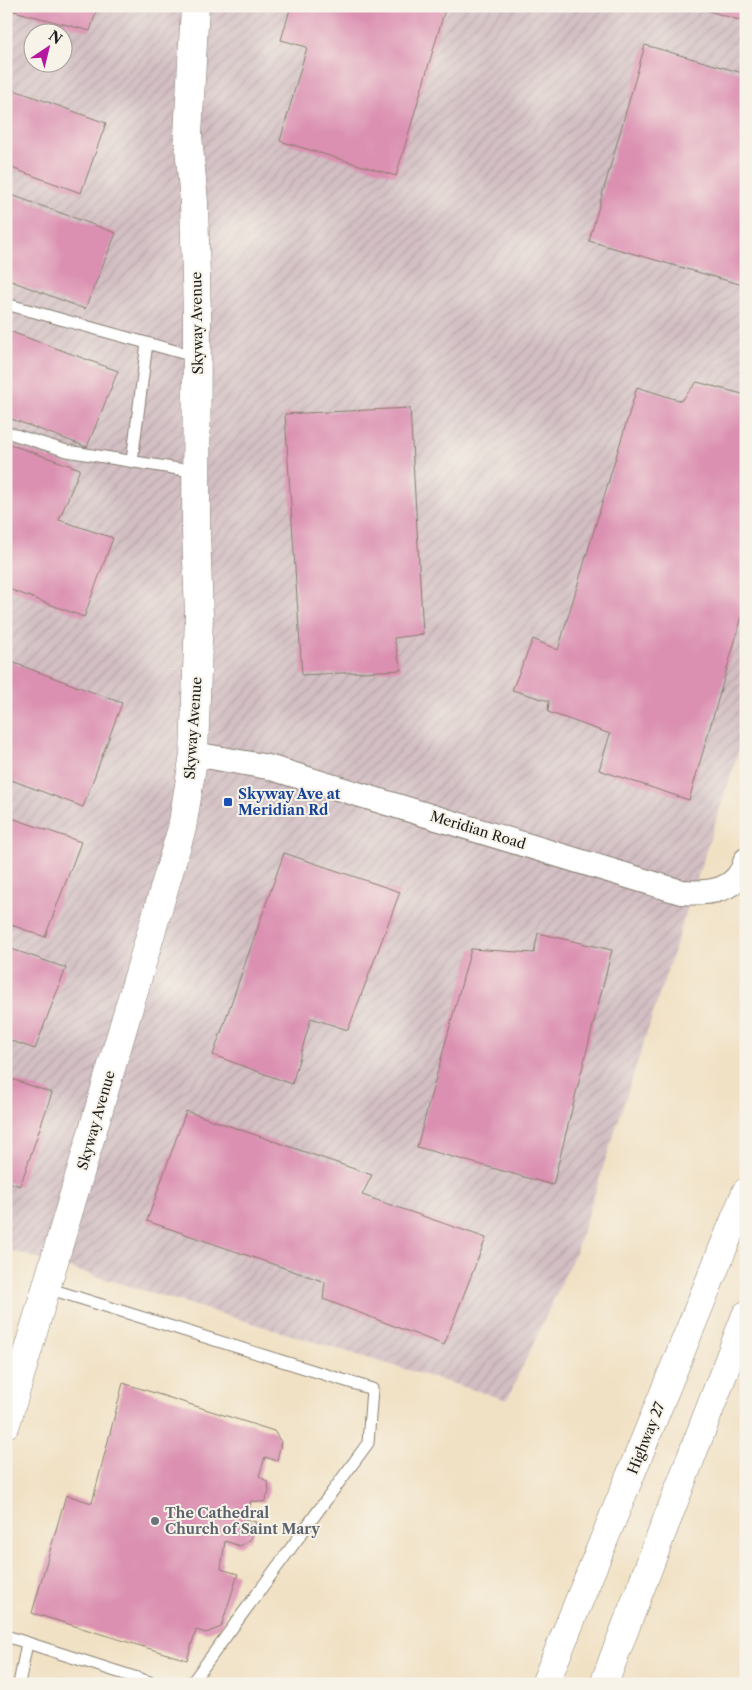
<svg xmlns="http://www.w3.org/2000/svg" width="752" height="1690" font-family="'Libre Caslon Text',serif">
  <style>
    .industrial { fill: url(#industrial-furrows); fill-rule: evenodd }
    .building { fill: #db8fb1 }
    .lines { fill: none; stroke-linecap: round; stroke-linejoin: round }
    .lane-casing { stroke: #867e70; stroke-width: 13 }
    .street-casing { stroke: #867e70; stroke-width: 26 }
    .secondary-casing { stroke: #867e70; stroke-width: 29 }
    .primary-casing { stroke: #867e70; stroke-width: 29 }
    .highway-casing { stroke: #867e70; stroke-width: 29 }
    .lane { stroke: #fff; stroke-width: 11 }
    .street { stroke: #fff; stroke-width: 24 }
    .secondary { stroke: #fff; stroke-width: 28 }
    .primary { stroke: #fff; stroke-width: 28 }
    .highway { stroke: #fff; stroke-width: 28 }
    .transit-dot { fill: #1a4fb4; stroke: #f7f3e8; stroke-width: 2 }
    .worship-dot { fill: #6b7280; stroke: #f7f3e8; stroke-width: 2 }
    .labels { text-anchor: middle; stroke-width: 4; stroke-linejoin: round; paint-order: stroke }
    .street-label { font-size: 14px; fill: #1c1c1c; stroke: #f7f3e8 }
    .transit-label { font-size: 14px; font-weight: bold; fill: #164399; stroke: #f7f3e8; text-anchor: start }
    .worship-label { font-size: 14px; font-weight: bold; fill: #5b616d; stroke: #f7f3e8; text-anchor: start }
  </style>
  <defs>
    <pattern id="industrial-furrows" width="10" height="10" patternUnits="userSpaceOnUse" patternTransform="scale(1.25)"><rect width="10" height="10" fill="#d2bec3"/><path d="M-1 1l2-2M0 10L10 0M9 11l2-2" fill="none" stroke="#b4a3a7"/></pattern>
  </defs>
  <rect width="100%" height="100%" fill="#f7f3e8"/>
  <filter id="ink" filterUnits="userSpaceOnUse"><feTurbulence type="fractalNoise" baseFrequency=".02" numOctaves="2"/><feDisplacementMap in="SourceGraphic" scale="10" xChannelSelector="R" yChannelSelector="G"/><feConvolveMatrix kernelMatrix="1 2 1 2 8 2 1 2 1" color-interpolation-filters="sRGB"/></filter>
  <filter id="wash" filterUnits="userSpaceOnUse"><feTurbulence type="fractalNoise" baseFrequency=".0096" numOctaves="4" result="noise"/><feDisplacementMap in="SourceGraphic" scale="20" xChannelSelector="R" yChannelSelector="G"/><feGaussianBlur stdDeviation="1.12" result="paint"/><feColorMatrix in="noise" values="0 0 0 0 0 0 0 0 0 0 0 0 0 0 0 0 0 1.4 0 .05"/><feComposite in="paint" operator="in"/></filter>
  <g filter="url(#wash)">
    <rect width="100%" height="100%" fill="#f1e1c4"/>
    <!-- industrial -->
    <path class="industrial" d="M6 6H746V728L576 1251 507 1400 6 1249ZM32 32H62V62H32Z"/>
    <g id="blocks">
      <!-- building -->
      <path class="building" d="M6 6H98L90 31 6 9Z
        M291 6H446L396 176 280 141 307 47 281 40Z
        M746 6V22L695 7V6Z
        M645 45 746 74V286L589 241Z
        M6 87 106 123 81 193 6 166Z
        M6 193 116 233 85 309 6 279Z
        M6 330 118 371 87 447 6 417Z
        M697 382 746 395V603L689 800 599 770 610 734 548 712 549 701 512 690 533 639 558 650 637 387 681 401Z
        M410 408 423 634 394 638 401 670 302 675 285 414Z
        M6 443 80 469 59 520 113 538 84 617 6 588Z
        M6 660 122 703 83 807 6 778Z
        M6 816 81 842 45 937 6 923Z
        M284 853 400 892 348 1030 311 1018 292 1084 213 1055Z
        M538 933 612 950 553 1185 417 1147 471 949 534 953Z
        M6 947 66 968 35 1049 6 1039Z
        M6 1077 52 1093 20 1186 6 1181Z
        M186 1111 372 1175 362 1195 486 1238 444 1345 323 1299 325 1282 147 1221Z
        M123 1383 274 1431 281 1442 277 1461 265 1457 259 1476 268 1482 269 1492 264 1502 251 1501 245 1519 256 1522 251 1539 240 1546 225 1541 221 1569 238 1574 221 1627 206 1633 196 1630 187 1660 32 1613 66 1495 92 1503Z"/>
    </g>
  </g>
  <g filter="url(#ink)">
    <use href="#blocks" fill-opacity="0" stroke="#867e70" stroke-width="1"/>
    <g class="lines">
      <defs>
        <path id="lane" d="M6 304 197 357
          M6 432 67 451 197 472
          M132 461 147 343
          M47 1288 372 1389 368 1443 191 1684
          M6 1636 156 1684
          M19 1684 27 1643"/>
        <path id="street" d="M194 754 268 767 681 892C709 894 738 892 746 860"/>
        <path id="secondary" d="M6 1424 182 828 194 754 199 616 196 531 197 316 194 202 188 135 195 6"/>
        <path id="primary" d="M565 1635 746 1192
          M614 1657 746 1315"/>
        <path id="highway" d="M545 1684 565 1635
          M604 1684 614 1657"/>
      </defs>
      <!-- lane casing -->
      <use href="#lane" class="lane-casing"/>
      <!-- street casing -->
      <use href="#street" class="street-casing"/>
      <!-- secondary casing -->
      <use href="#secondary" class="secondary-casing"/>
      <!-- primary casing -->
      <use href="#primary" class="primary-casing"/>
      <!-- highway casing -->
      <use href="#highway" class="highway-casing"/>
      <!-- lane -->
      <use href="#lane" class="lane"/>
      <!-- street -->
      <use href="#street" class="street"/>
      <!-- secondary -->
      <use href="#secondary" class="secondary"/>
      <!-- primary -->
      <use href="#primary" class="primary"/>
      <!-- highway -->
      <use href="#highway" class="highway"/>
    </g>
  </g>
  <!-- markers -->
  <rect class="transit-dot" x="223" y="797" width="10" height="10" rx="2.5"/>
  <circle class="worship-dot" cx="155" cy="1521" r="5"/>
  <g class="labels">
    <!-- street labels -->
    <g class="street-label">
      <text transform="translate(197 323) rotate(-91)" y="5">Skyway Avenue</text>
      <text transform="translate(193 728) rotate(-86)" y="5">Skyway Avenue</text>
      <text transform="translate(478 830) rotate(17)" y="5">Meridian Road</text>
      <text transform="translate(96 1120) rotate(-74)" y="5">Skyway Avenue</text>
      <text transform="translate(646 1438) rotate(-68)" y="5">Highway 27</text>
    </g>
    <!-- transit labels -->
    <g class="transit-label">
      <text x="238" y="799">Skyway Ave at<tspan x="238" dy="16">Meridian Rd</tspan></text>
    </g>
    <!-- worship labels -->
    <g class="worship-label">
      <text x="165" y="1518">The Cathedral<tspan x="165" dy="16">Church of Saint Mary</tspan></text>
    </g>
  </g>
  <!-- margin -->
  <rect width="752" height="1690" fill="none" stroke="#f7f3e8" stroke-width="25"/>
  <!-- north arrow -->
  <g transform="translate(48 48) rotate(35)"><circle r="24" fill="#f7f3e8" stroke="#9f9d96"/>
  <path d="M0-4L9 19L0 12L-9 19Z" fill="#b5179e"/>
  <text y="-8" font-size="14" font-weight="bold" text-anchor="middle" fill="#1c1c1c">N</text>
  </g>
</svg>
